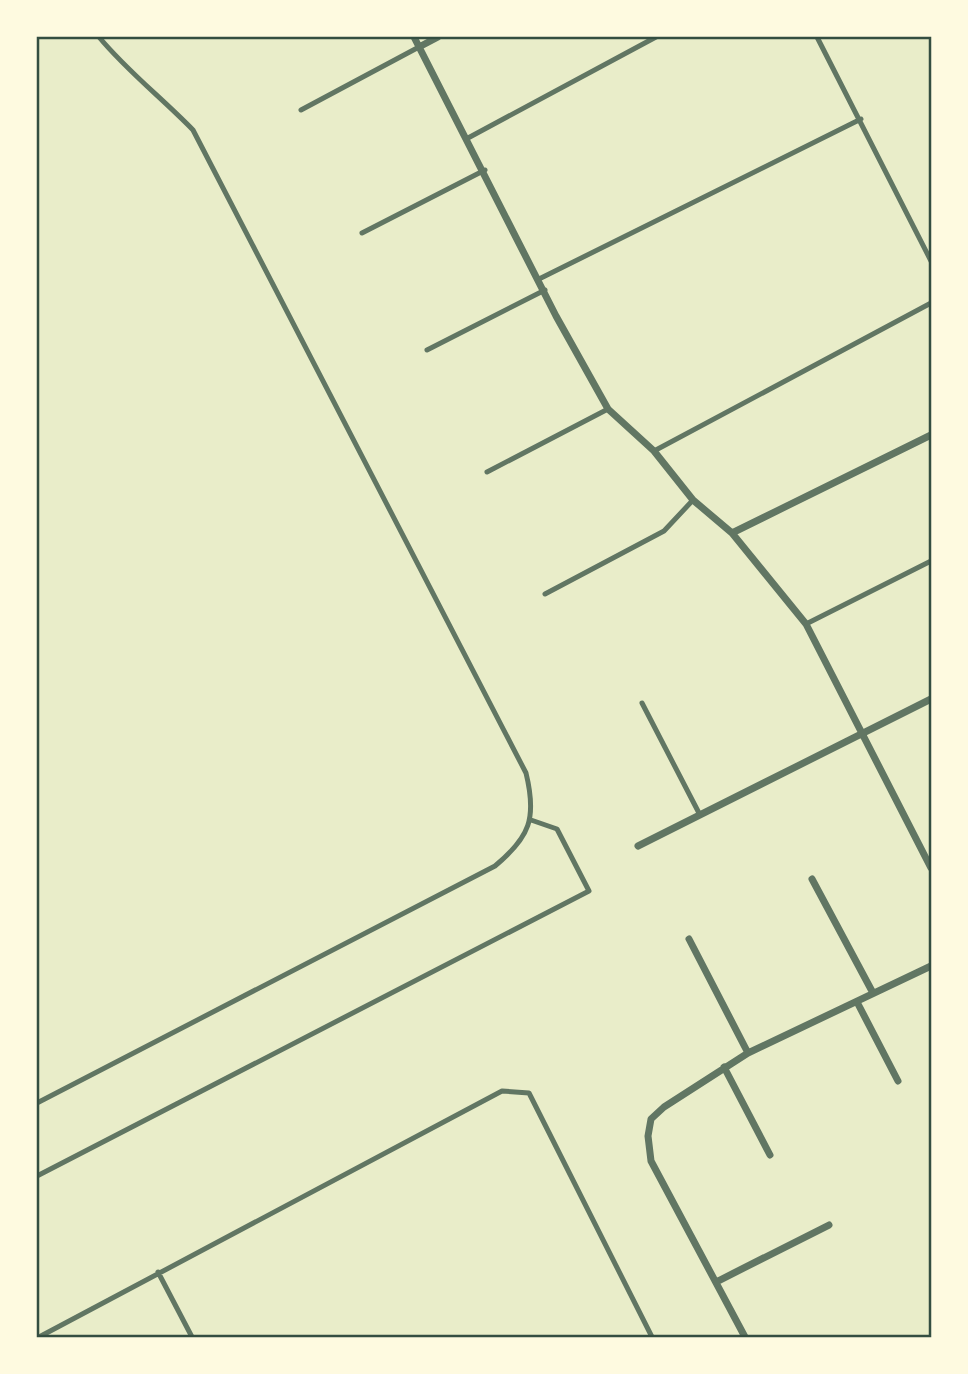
<svg xmlns="http://www.w3.org/2000/svg" width="968" height="1374" font-family="'Golos Text',sans-serif">
  <style>
    .lines { fill: none; stroke-linecap: round; stroke-linejoin: round }
    .service { stroke: #617663; stroke-width: 5 }
    .minor { stroke: #617663; stroke-width: 7 }
    .neatline { fill: none; stroke: #344e41; stroke-width: 2.5 }
  </style>
  <rect width="100%" height="100%" fill="#e9edc9"/>
  <g class="lines">
    <!-- service -->
    <path class="service" d="M817 37 931 261
      M301 110 419 47
      M468 138 656 37
      M362 233 485 170
      M539 279 861 119
      M427 350 545 290
      M654 451 931 303
      M487 472 608 409
      M545 594 664 531 693 500
      M806 624 931 561
      M642 703 700 815
      M37 1103 495 866C530 837 537 818 526 773L193 130C162 98 127 71 99 37
      M37 1176 589 891 557 829 531 820
      M158 1272 192 1337
      M39 1337 502 1091 529 1093 652 1337"/>
    <!-- minor -->
    <path class="minor" d="M414 37 556 316 608 409 654 451 693 500 732 533 806 624 931 868
      M419 47 438 37
      M732 533 931 435
      M638 846 931 699
      M812 879 873 993
      M689 939 748 1053
      M857 1002 898 1081
      M724 1067 770 1155
      M716 1282 829 1225
      M745 1337 651 1161 648 1136 651 1119 664 1107 748 1053 931 966"/>
  </g>
  <!-- border -->
  <rect width="968" height="1374" fill="none" stroke="#fefae0" stroke-width="77"/>
  <rect x="38" y="38" width="892" height="1298" class="neatline"/>
</svg>
